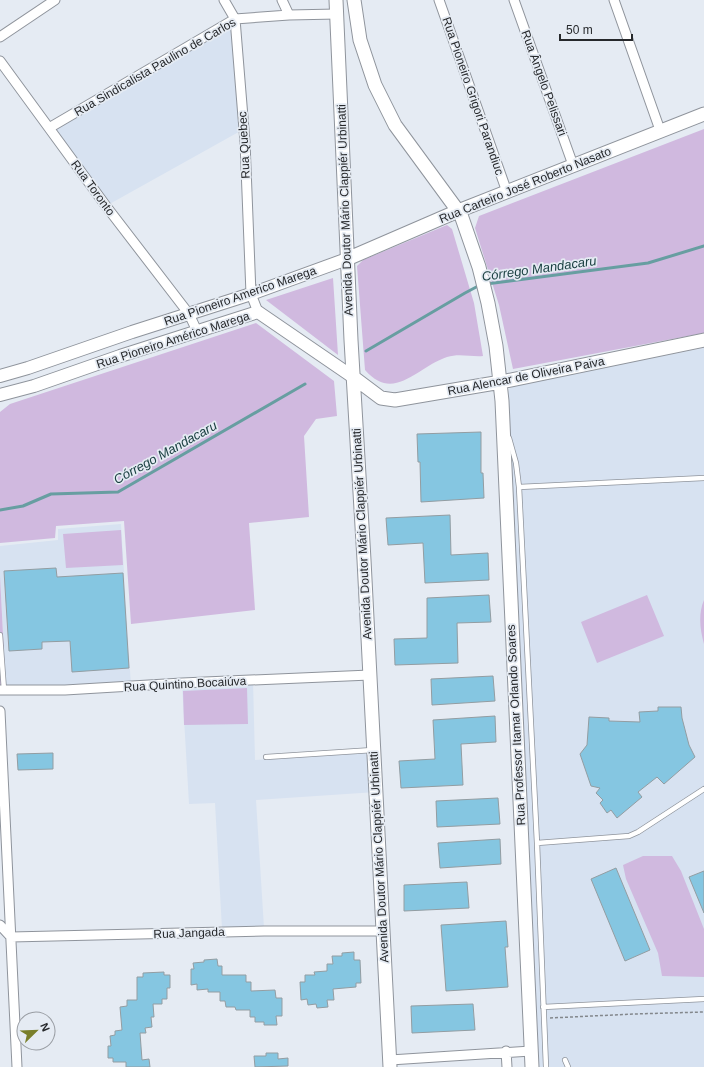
<svg xmlns="http://www.w3.org/2000/svg" width="704" height="1067" font-family="Arial,sans-serif">
  <style>
    .built { fill: #d7e2f1 }
    .green { fill: #d0b9df }
    .lines { fill: none; stroke-linecap: round; stroke-linejoin: round }
    .stream { stroke: #679ea1; stroke-width: 3 }
    .building { fill: #85c6e1; stroke: #939da2 }
    .service-casing { stroke: #8f949c; stroke-width: 6 }
    .minor-casing { stroke: #8f949c; stroke-width: 11 }
    .tertiary-casing { stroke: #8f949c; stroke-width: 14 }
    .secondary-casing { stroke: #8f949c; stroke-width: 15 }
    .path { stroke: #83878c; stroke-width: 1.5; stroke-dasharray: 3 2; stroke-linecap: butt }
    .service { stroke: #fff; stroke-width: 4.5 }
    .minor { stroke: #fff; stroke-width: 9 }
    .tertiary { stroke: #fff; stroke-width: 12 }
    .secondary { stroke: #fff; stroke-width: 13 }
    .labels { text-anchor: middle; stroke-width: 3.5; stroke-linejoin: round; paint-order: stroke }
    .street-label { font-size: 12px; fill: #26282b; stroke: #e5ebf3 }
    .water-label { font-size: 13px; font-style: italic; fill: #1b4042; stroke: #e5ebf3 }
  </style>
  <rect width="100%" height="100%" fill="#e5ebf3"/>
  <!-- built -->
  <path class="built" d="M235 19 244 129 106 206 49 128Z
    M704 348V1067H539L508 396 509 389 517 384Z
    M121 524 131 686 6 693 0 576V546L58 540V529Z
    M253 681 255 760 374 751 376 792 256 800 264 928 222 929 215 803 189 804 182 684Z"/>
  <!-- green -->
  <path class="green" d="M704 129V333L513 369 499 305 475 228 479 216Z
    M447 225 452 229 474 303 483 356C471 357 459 353 447 357 417 367 394 403 365 370L357 266 363 260Z
    M333 278 338 355 266 300Z
    M256 323 334 381 337 416 316 419 304 436 309 517 249 523 255 610 131 624 124 521 56 526 55 538 0 543V412L10 404Z
    M121 530 123 565 66 568 63 534Z
    M0 576 6 693H0Z
    M647 595 664 636 597 663 581 622Z
    M704 600V644C700 630 698 614 704 600Z
    M247 688 248 724 184 725 183 691Z
    M643 856H672L681 871 704 929V977L662 976 658 953 626 879 623 865Z"/>
  <g class="lines">
    <!-- stream -->
    <path class="stream" d="M486 284 648 263 704 246
      M366 351 465 293 480 285
      M0 510 23 506 51 494 118 492 305 384"/>
  </g>
  <!-- building -->
  <path class="building" d="M481 432V473H483L484 498 421 502 420 462H418L417 434Z
    M450 515 451 555 488 553 489 580 425 583 423 543 388 545 386 518Z
    M56 568 57 577 123 573 129 668 72 672 70 641 42 642V649L9 651 4 571Z
    M489 595 491 622 457 623 458 663 395 665 394 639 427 638V598Z
    M493 676 495 701 432 705 431 679Z
    M658 707H681L682 718 689 745 695 757 664 784 657 777 638 792 642 797 617 818 611 810 607 813 600 803 603 800 596 793 600 788 591 786 580 754 587 745 589 717 609 718V721L640 722 639 712 658 711Z
    M495 716 496 742 461 744 463 785 401 788 399 761 435 759 433 720Z
    M53 753V769L18 770 17 754Z
    M498 798 500 824 437 827 436 801Z
    M500 839 501 864 440 868 438 843Z
    M616 868 650 950 625 961 591 879Z
    M704 871V913L689 877Z
    M467 882 469 908 404 911V885Z
    M506 921 508 947H505L508 987 446 991 441 925Z
    M354 952V960H360L361 983H356V987L333 989 334 1000H327L328 1007 317 1008 316 1004 308 1005 307 999 301 1000 300 982H305V975H315L314 972 327 971V964H333L332 956H342V953Z
    M217 959 218 966H222V975H246V982H251V991L275 990 276 998H282V1016H276L277 1025H264V1022H255V1017H250V1010H236L235 1007H226L225 1001H220V992H208V989L197 990V984L191 985V969H194L193 963 204 962V960Z
    M164 972V975H170V988H167V999H162V1004H153L154 1017H151L152 1027 145 1028 146 1033H140L142 1060 149 1059 150 1067H126V1062H113V1058H108V1046H111L110 1036 115 1035V1031L122 1030 120 1007 127 1006V1000H137V977H143V973Z
    M473 1004 475 1030 412 1033 411 1006Z
    M266 1053H278V1059L288 1058V1066L255 1067 254 1056H266Z"/>
  <g class="lines">
    <defs>
      <path id="service" d="M509 438 516 463 519 487 537 843 546 1067
        M519 487 704 478
        M0 635 4 690
        M266 757 373 750
        M537 843 629 836 638 832 704 789
        M543 1007 704 999
        M565 1060 568 1067"/>
      <path id="minor" d="M224 0 235 19 245 142 251 294 258 312
        M282 0 289 15
        M439 0 507 192
        M514 0 573 165
        M614 0 660 130
        M0 37 55 0
        M0 61 106 206 189 314 197 331
        M49 128 235 19 289 15 337 14
        M0 690H65L182 683 370 675
        M0 711 17 1067
        M0 925 11 937 264 931H382
        M506 1051 507 1067
        M390 1060 531 1051"/>
      <path id="tertiary" d="M0 376 28 368 132 332 251 294 347 259
        M0 395 34 386 120 356 258 312 353 377"/>
      <path id="secondary" d="M336 0 351 340 364 560 390 1067
        M354 0 360 40 375 85 395 125 461 215 479 267 488 303 496 346 502 401 532 1067
        M347 259 458 211 704 114
        M353 377 381 398 395 400 501 382 704 340"/>
    </defs>
    <!-- service casing -->
    <use href="#service" class="service-casing"/>
    <!-- minor casing -->
    <use href="#minor" class="minor-casing"/>
    <!-- tertiary casing -->
    <use href="#tertiary" class="tertiary-casing"/>
    <!-- secondary casing -->
    <use href="#secondary" class="secondary-casing"/>
    <!-- path -->
    <path class="path" d="M550 1018 634 1014 704 1012"/>
    <!-- service -->
    <use href="#service" class="service"/>
    <!-- minor -->
    <use href="#minor" class="minor"/>
    <!-- tertiary -->
    <use href="#tertiary" class="tertiary"/>
    <!-- secondary -->
    <use href="#secondary" class="secondary"/>
  </g>
  <g class="labels">
    <!-- street labels -->
    <g class="street-label">
      <text transform="translate(155 67) rotate(-30)" y="4">Rua Sindicalista Paulino de Carlos</text>
      <text transform="translate(544 83) rotate(70)" y="4">Rua Ângelo Pelissari</text>
      <text transform="translate(473 96) rotate(71)" y="4">Rua Pioneiro Grigori Parandiuc</text>
      <text transform="translate(244 145) rotate(-93)" y="4">Rua Quebec</text>
      <text transform="translate(525 185) rotate(-22)" y="4">Rua Carteiro José Roberto Nasato</text>
      <text transform="translate(93 188) rotate(54)" y="4">Rua Toronto</text>
      <text transform="translate(345 210) rotate(-92)" y="4">Avenida Doutor Mário Clappiér Urbinatti</text>
      <text transform="translate(240 296) rotate(-19)" y="4">Rua Pioneiro Americo Marega</text>
      <text transform="translate(173 340) rotate(-18)" y="4">Rua Pioneiro Américo Marega</text>
      <text transform="translate(526 376) rotate(-11)" y="4">Rua Alencar de Oliveira Paiva</text>
      <text transform="translate(362 534) rotate(-93)" y="4">Avenida Doutor Mário Clappiér Urbinatti</text>
      <text transform="translate(185 684) rotate(-3)" y="4">Rua Quintino Bocaiúva</text>
      <text transform="translate(516 725) rotate(-93)" y="4">Rua Professor Itamar Orlando Soares</text>
      <text transform="translate(379 857) rotate(-93)" y="4">Avenida Doutor Mário Clappiér Urbinatti</text>
      <text transform="translate(189 933) rotate(-2)" y="4">Rua Jangada</text>
    </g>
    <!-- water labels -->
    <g class="water-label">
      <text transform="translate(539 268) rotate(-8)" y="5">Córrego Mandacaru</text>
      <text transform="translate(165 452) rotate(-29)" y="5">Córrego Mandacaru</text>
    </g>
  </g>
  <!-- north arrow -->
  <g transform="translate(36 1031) rotate(67)"><circle r="19" fill="#e5ebf3" stroke="#999da3"/>
  <path d="M0-3L7 15L0 10L-7 15Z" fill="#797f2a"/>
  <text y="-6" font-size="11" font-weight="bold" text-anchor="middle" fill="#26282b">N</text>
  </g>
  <!-- scale -->
  <path d="M560 34v6h72v-6" fill="none" stroke="#26282b" stroke-width="2"/>
  <text x="566" y="34" font-size="12" fill="#26282b" stroke="#e5ebf3" stroke-width="3" paint-order="stroke">50 m</text>
</svg>
